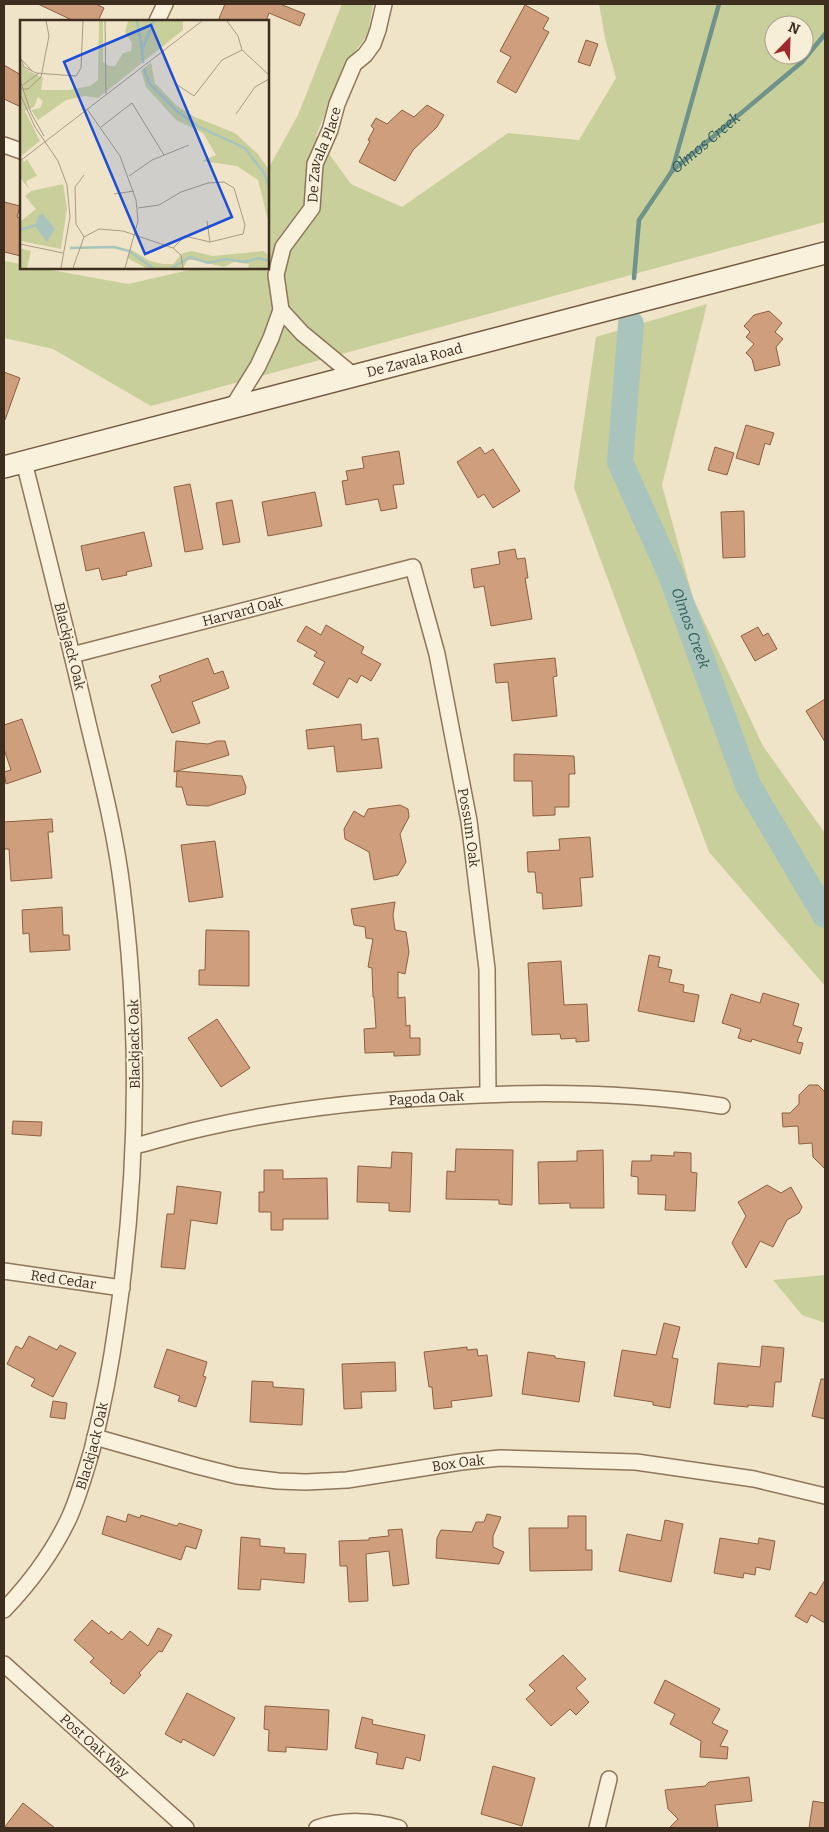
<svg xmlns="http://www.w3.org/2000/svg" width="829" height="1832" font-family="Bitter,serif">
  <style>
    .green { fill: #c9cf9b; fill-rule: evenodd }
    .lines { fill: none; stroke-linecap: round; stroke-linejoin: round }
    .stream { stroke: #6f938a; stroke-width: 4.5 }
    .river { stroke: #a9c4bc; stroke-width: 26 }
    .building { fill: #cf9f7d; stroke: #8d5f41 }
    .minor-casing { stroke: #8d765c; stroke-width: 18 }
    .secondary-casing { stroke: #6f573f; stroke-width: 24 }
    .minor { stroke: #faf1dc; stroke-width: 15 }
    .secondary { stroke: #faf1dc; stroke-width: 21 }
    .labels { text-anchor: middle; stroke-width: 4; stroke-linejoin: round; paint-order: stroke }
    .street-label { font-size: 14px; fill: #3d2e20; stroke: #f7eed8 }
    .water-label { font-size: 15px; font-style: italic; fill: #2f5d5a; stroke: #f7eed8 }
    .inset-river { fill: none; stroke: #a9c4bc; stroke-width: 2.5 }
    .inset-road { fill: none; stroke: #a89b85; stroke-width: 1 }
    .view { fill: #1d4ed8; fill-opacity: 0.15; stroke: #1d4ed8; stroke-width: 2.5 }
    .inset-edge { fill: none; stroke: #3d2e20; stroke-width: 2.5 }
  </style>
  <rect width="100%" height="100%" fill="#f0e4c8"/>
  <!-- green -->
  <path class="green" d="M342 4H373L368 35 352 55 335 88 316 136 351 184 402 207 508 133 579 140 616 78 605 38 599 4H825V222L151 406 53 349 4 338V261L21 264V268H40L128 284 198 268H268V169L298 115ZM774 25H804V55H774Z
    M707 304 662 485 693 598 763 746 825 833V986L709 852 574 488 596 337Z
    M825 1275V1323L802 1315 773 1280Z"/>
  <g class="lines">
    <!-- stream -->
    <g class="stream">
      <path d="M672 171 719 4"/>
      <path id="s1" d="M634 278 639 220 672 171 802 62 825 34"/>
    </g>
    <!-- river -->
    <path class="river" id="s2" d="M631 324 620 462 671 575 748 785 825 915"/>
  </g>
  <!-- building -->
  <path class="building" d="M38 4H96L104 8 98 21H74Z
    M225 4H280L305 14 300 26 269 13 266 21H218Z
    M525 5 549 18 543 29 549 32 516 93 497 82 511 57 500 51Z
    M586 40 598 44 590 66 578 62Z
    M4 65 21 75V107L4 99Z
    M427 105 444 115 437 127 413 150 395 181 359 162 370 141 368 140 374 129 371 126 376 118 387 124 402 110 414 117Z
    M4 202 20 206 17 217 21 218V256L4 252Z
    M769 311 782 323 775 332 783 339 776 347 780 365 755 371 752 359 746 353 754 344 746 337 750 332 744 326 754 315Z
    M4 372 20 378 5 420 4 419Z
    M746 425 774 433 770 445 765 443 759 465 736 458Z
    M480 447 485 454 493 449 520 491 493 508 484 494 478 498 457 462Z
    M715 447 734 453 727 475 708 470Z
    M399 451 404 484 393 485 397 508 381 511 378 499 346 505 342 481 348 480 346 471 364 468 362 457Z
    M190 484 203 549 185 552 174 487Z
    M315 492 322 526 268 536 262 502Z
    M232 500 240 542 223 545 216 503Z
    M744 511 745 557 723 558 721 512Z
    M144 532 152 566 126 572 127 575 102 580 99 568 86 571 81 546Z
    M515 549 517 559 525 558 528 578H525L532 619 491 626 484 586 474 588 471 569 500 564 498 552Z
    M326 625 364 647 361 653 381 664 371 681 361 675 357 683 349 678 338 698 313 684 325 662 314 656 317 652 297 641 306 626 321 635Z
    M758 627 763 636 768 633 777 649 755 661 741 636Z
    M208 658 214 674 223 671 229 688 192 702 200 723 172 733 151 685 161 681 159 676Z
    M555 658 557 676 553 677 557 716 512 721 508 682 496 683 494 664Z
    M825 699V742L806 711Z
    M22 719 41 772 6 784 4 772 11 770 4 749V725Z
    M361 724 362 740 378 738 382 768 337 772 334 746 308 749 306 730Z
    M176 741 208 744 217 741H225L229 755 174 772Z
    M514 754 574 756 575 774H569V807H555V815L533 816 532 781H514Z
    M177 771 242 776 246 787 245 794 208 806 187 805 182 787H176Z
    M400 805 408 809 409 817 400 834 406 862 398 875 374 880 369 852 345 839 344 829 354 811 364 817 368 809Z
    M52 819 53 832H48L52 878 11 881 9 849H4V822Z
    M590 837 593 877 580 878 582 906 543 909 542 893H537L535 872H528L527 852 560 850 559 839Z
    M215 841 223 897 189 902 181 845Z
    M395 902 393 915 395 930 406 932 409 952 405 974 398 972V998L405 997 406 1026 410 1025V1038H420V1055L394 1056V1052L365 1053 364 1029 376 1028 374 997H373L372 968 368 967 373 939 366 938 365 927 354 925 351 909Z
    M62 907 63 935H69L70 950 30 952 29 933 23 934 22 910Z
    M206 930 249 931V986L199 985V970H205Z
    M649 955 660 957 658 967 672 970 669 982 684 985 683 992 699 995 694 1022 638 1011Z
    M561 961 564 1005 587 1004 589 1041 576 1042V1038L561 1039 560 1034 532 1035 528 963Z
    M763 993 799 1004 793 1025 802 1028 797 1042 803 1043 800 1054 752 1039 751 1042 738 1038 741 1029 722 1023 731 994 760 1003Z
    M217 1019 250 1068 221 1087 188 1038Z
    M809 1085H818L825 1092V1169L813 1157 812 1143 799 1144 798 1126 783 1127 782 1113H790L799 1104V1095Z
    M13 1121 42 1122 41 1136 12 1134Z
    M456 1149 513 1150 512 1205 499 1204V1200L446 1199 447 1171 455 1172Z
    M603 1150 604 1208H570V1203L539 1204 538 1162 577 1161V1151Z
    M392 1152 412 1153 410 1212 389 1211V1203L357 1202 358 1166 391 1168Z
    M674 1152 691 1153V1172L697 1173 695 1211 665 1210 666 1195 638 1194V1177L631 1176 632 1161H651V1155L674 1156Z
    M264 1170H283V1179L327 1178 328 1219H283V1230H271V1212H259V1192H264Z
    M767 1185 781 1193 791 1187 802 1207 799 1213 787 1220 773 1247 760 1241 746 1268 732 1243 746 1216 738 1202Z
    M177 1186 221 1192 217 1224 191 1220 185 1269 161 1267 167 1214H174Z
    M664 1323 680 1327 672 1358 678 1359 670 1408 653 1405V1402L614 1396 622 1350 656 1355Z
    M29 1336 57 1350 60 1345 76 1353 53 1397 31 1386 35 1379 7 1364 16 1346 22 1349Z
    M762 1346 784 1348 781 1382H775L773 1407 748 1405V1407L714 1404 718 1363 760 1367Z
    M467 1347V1350L477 1349 478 1356 487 1355 492 1396 451 1401 452 1407 434 1409 432 1387H429L424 1352Z
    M167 1349 207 1362 203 1376 206 1377 196 1407 178 1401 180 1396 154 1387Z
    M528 1352 555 1356V1358L585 1362 579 1402 522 1394Z
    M395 1362 396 1391 361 1392 362 1408 344 1409 342 1364Z
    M821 1379H825V1419L812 1416Z
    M252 1381 273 1382V1387L304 1389 302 1425 250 1422Z
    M53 1401 67 1403 65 1419 50 1417Z
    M128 1514 140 1518 141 1515 177 1526 179 1523 202 1530 196 1549 186 1546 181 1560 102 1534 107 1516 126 1522Z
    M487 1514 501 1517 493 1536V1547L504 1552 499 1564 436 1558 437 1538 441 1530 472 1532 476 1522H484Z
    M568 1516H586V1550H592V1570L530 1571 529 1528H568Z
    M665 1520 683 1524 671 1582 619 1571 627 1534 661 1541Z
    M402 1529 409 1584 393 1586 389 1551 366 1554 368 1601 349 1602 347 1566H340L339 1541 369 1540V1538L389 1536 388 1530Z
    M241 1537 260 1539V1546L285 1548 284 1553 306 1554 304 1583 261 1579 260 1590 238 1589Z
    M720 1538 758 1544 759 1538 775 1541 770 1570 756 1567 755 1575 744 1573 743 1578 714 1573Z
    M825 1580V1623L811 1615 807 1623 795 1616 810 1592 816 1595Z
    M92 1620 109 1634 111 1631 122 1640 130 1631 148 1646 158 1628 172 1635 162 1652 159 1651 139 1673 141 1675 124 1694 110 1683 112 1681 90 1662 94 1658 74 1640Z
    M563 1655 586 1679 576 1688 589 1702 576 1715 570 1709 551 1726 526 1699 535 1691 529 1685Z
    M665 1680 720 1709 712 1723 728 1731 720 1746 728 1747 727 1759 700 1757 701 1741 670 1724 675 1714 654 1703Z
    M187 1693 235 1718 214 1756 183 1739 181 1743 165 1734Z
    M265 1706 329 1710 327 1750 286 1747V1752L268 1751 269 1730 264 1729Z
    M362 1717 373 1720 372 1724 425 1735 420 1761 406 1757 403 1769 376 1764 378 1753 355 1748Z
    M493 1766 535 1778 522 1826 481 1814Z
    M749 1777 752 1801 715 1805 718 1828H669L678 1819 668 1809 665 1790 705 1786 709 1782Z
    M813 1801 825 1803V1828H809Z
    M23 1803 55 1828H4Z"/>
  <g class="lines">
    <defs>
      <g id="minor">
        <path d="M157 21 165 4"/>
        <path d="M4 145 21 151"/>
        <path d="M281 310 302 333 354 376"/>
        <path id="s3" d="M232 408 258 366 271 338 281 310 276 275 283 247 312 208 315 164 330 130 337 104 354 64 365 55 373 44 378 30 384 4"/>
        <path id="s4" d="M72 655 413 567 437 654 469 821 487 969 488 1094"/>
        <path id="s5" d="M135 1146C158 1140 181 1133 204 1128 282 1110 361 1101 440 1097 534 1091 629 1092 722 1106"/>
        <path id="s6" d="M4 1271 122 1288"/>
        <path id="s7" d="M95 1437 197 1466 237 1476 278 1481 306 1482 347 1480 461 1462 500 1458 636 1462 754 1479 825 1496"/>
        <path id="s8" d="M4 1610C30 1583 53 1552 69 1518 79 1496 85 1473 92 1450 103 1407 111 1365 117 1321 138 1175 141 1034 122 887 115 831 101 777 88 723 68 636 46 549 24 462"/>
        <path id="s9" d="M4 1664 186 1828"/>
        <path d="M317 1828C343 1819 373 1820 399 1828"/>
        <path d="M597 1828 609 1779"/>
      </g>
      <g id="secondary">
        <path id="s10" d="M4 467 825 253"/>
      </g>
    </defs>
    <!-- minor casing -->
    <use href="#minor" class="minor-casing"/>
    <!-- secondary casing -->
    <use href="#secondary" class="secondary-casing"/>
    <!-- minor -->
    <use href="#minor" class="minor"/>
    <!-- secondary -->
    <use href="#secondary" class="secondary"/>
  </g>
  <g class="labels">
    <!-- street labels -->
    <g class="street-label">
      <text dy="5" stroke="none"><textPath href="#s3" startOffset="278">De Zavala Place</textPath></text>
      <text dy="5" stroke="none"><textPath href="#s10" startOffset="424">De Zavala Road</textPath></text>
      <text dy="5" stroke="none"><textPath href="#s4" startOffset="176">Harvard Oak</textPath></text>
      <text transform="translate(70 646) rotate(76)" y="5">Blackjack Oak</text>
      <text dy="5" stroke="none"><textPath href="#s4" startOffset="619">Possum Oak</textPath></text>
      <text transform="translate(134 1044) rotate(-91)" y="5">Blackjack Oak</text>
      <text dy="5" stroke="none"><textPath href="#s5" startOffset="296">Pagoda Oak</textPath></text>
      <text dy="5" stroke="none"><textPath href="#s6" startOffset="60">Red Cedar</textPath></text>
      <text dy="5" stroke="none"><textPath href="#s8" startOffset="189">Blackjack Oak</textPath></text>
      <text dy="5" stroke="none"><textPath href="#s7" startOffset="370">Box Oak</textPath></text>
      <text dy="5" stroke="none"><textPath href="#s9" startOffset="122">Post Oak Way</textPath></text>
    </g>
    <!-- water labels -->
    <g class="water-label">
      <text dy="5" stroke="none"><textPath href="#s1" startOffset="161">Olmos Creek</textPath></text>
      <text dy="5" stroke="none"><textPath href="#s2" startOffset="319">Olmos Creek</textPath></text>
    </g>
  </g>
  <!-- overview -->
  <g transform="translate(20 20)">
    <rect width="249" height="249" fill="#f0e4c8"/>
    <path d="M79 1H83V42L89 46H95L103 33 111 31 112 23 105 12 108 1H163V10L78 78 65 76 46 80 18 100 11 90 20 88 23 81 18 77 14 87 5 91 20 121 1 136 4 142 7 139 17 156 6 161 9 169 0 158V42L5 49 23 58 21 70H49L70 66 78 60ZM131 42 135 63 157 86 175 97 215 113 238 134 249 150V204L238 160 217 146 182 141 196 135 183 113 156 100 126 67 121 51ZM43 164 47 188 41 229 0 221 1 201 16 189 5 176 11 171ZM0 228 11 231 7 248H0ZM110 229 130 241 143 244H153L163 233 172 231 193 236 244 231 249 236V248H228L229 244 214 242 204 247 174 240H168L163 248H126L107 238Z" fill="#c9cf9b"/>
    <path d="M23 194 35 209 27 222 15 206 19 195Z" fill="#a9c4bc"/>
    <path class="inset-river" d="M117 1 122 29M123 43 122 30 134 1M124 48 129 63 157 91 179 107 225 128 244 153 249 167M0 210 16 205M50 228 94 227 109 231 133 248M152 248 170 237 188 243 205 239 225 242 239 238 249 241"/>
    <path class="inset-road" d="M85 1 86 74M207 1 218 16 222 30 249 55M143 31 156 64 174 76 202 40 222 30M0 37 4 47 16 53 56 56 61 48 63 1M1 39 12 51M0 60 11 93 24 116M0 67 19 53M0 69H8L21 57 29 16 26 1M0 74 15 107 38 141 47 165 50 197 41 248M67 89 100 136 116 180 118 201 105 248M216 94 235 67 249 59M81 107 112 83 144 135M0 141 182 1M109 156 132 140 169 125M94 174 114 171M118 188 139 185 161 172 188 163 204 162 214 168 225 205 223 214 190 222 165 216 153 228M187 201 190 222M64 217 56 204 55 167 64 155M0 224 43 233M53 248 64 217 79 209 103 211 153 228 161 235 163 248"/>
    <path class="view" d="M131 5 212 197 125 234 44 42Z"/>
    <rect width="249" height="249" class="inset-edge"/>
  </g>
  <!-- border -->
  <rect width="829" height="1832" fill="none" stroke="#3d2e20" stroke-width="10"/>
  <!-- north arrow -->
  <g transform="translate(789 40) rotate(23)"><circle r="24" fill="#f7eed8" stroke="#ada18e"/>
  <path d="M0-4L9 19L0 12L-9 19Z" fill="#9e2a2b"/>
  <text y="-8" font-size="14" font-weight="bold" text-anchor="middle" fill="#3d2e20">N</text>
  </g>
</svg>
